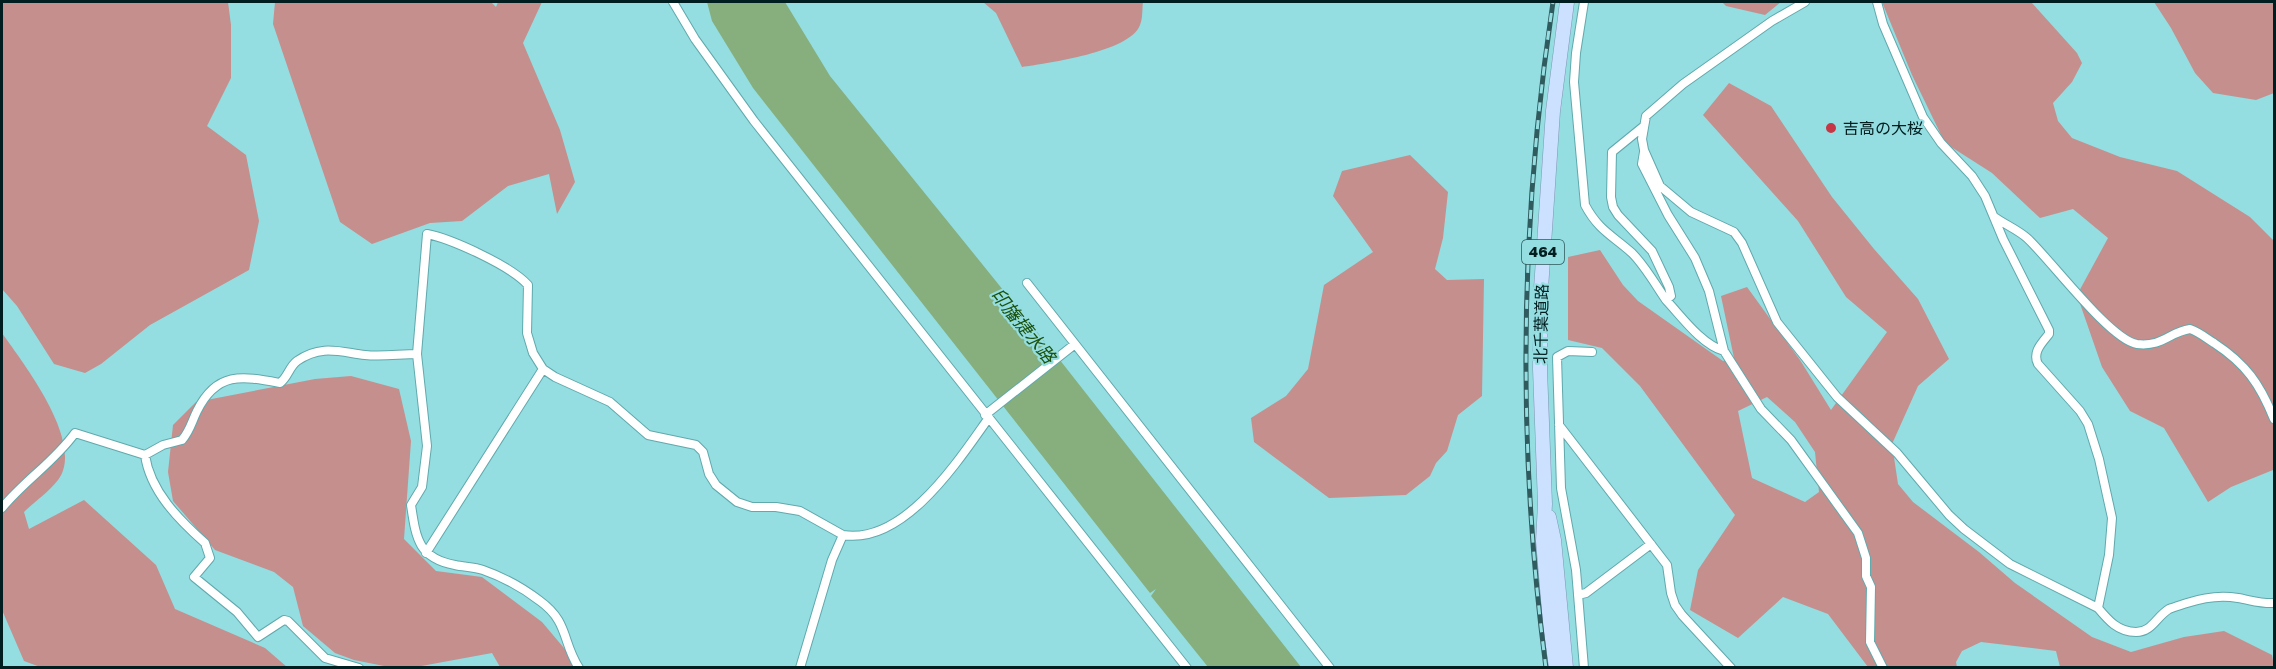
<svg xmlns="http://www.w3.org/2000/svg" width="2276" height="669" font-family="'Golos Text','Noto Sans JP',sans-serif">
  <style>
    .green { fill: #c58f8e; fill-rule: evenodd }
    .water { fill: #86af7d }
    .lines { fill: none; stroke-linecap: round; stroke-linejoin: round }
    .minor-casing { stroke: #60a9ad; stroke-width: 10 }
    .trunk-casing { stroke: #7d97b1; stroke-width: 15 }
    .minor { stroke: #fff; stroke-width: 8 }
    .trunk { stroke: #cce0ff; stroke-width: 14 }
    .rail-casing { stroke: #305b5e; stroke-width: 5 }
    .rail { stroke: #94dde1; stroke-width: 3; stroke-dasharray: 9; stroke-linecap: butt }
    .poi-dot { fill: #c63645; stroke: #94dde1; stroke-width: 2 }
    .labels { text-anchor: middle; stroke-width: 4.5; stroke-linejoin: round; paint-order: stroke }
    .shield { fill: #94dde1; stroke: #2c5759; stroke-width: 1.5 }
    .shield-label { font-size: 15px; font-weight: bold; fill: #001d1f }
    .poi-label { font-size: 16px; fill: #001d1f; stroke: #94dde1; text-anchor: start }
    .street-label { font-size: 16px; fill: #001d1f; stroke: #94dde1 }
    .water-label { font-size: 18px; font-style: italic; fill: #1b520b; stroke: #94dde1 }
  </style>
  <rect width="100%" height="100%" fill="#94dde1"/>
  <!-- green -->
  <path class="green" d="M2 2H228L231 25V78L207 126 246 155 259 221 249 270 150 325 101 364 85 373 54 364 17 306 2 289Z
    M275 2H491L496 7 498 2H542L523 43 560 130 575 182 557 214 549 174 508 186 462 221 430 223 372 244 340 222 273 24Z
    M983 2H1143C1142 9 1143 18 1140 25 1130 52 1048 63 1022 67L996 13Z
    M1722 2H1781L1765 15 1726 6Z
    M1882 2H2031L2077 53 2082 63 2072 82 2053 103 2058 121 2072 138 2120 157 2177 171 2250 217 2273 240 2274 244 2273 470 2231 487 2208 502 2164 428 2130 411 2102 367 2077 295 2108 238 2073 209 2040 218 1992 173 1945 143 1912 75Z
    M2154 2H2274V93L2256 100 2213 93 2195 73 2171 28Z
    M1729 83 1771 106 1832 197 1874 249 1918 299 1949 359 1918 386 1892 444 1898 484 1913 502 1979 552 2015 583 2092 637 2131 652 2184 637 2224 631 2272 655 2274 667H2060L2056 651 1981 642 1962 651 1956 662 1957 667H1868L1828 614 1783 597 1738 638 1690 610 1698 570 1735 515 1640 386 1602 348 1568 340V257L1600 250 1623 285 1638 301 1723 361 1734 358 1721 296 1747 287 1800 360 1831 410 1887 332 1846 297 1798 221 1703 115ZM1767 397 1795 422 1815 452 1819 492 1805 502 1752 478 1738 411Z
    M1410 155 1448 192 1443 238 1435 269 1447 280 1484 279 1482 396 1458 415 1447 451 1436 463 1430 476 1406 495 1329 498 1254 442 1251 418 1286 396 1308 369 1324 285 1373 252 1333 196 1342 171Z
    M2 333C23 363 86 443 58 480 49 492 34 502 24 512L29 529 84 500 156 565 175 609 265 648 287 667 43 668 24 661 2 610Z
    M351 376 399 389 411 441 404 539 436 571 482 577 542 622 580 667H500L492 653 416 667H389L354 660 335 653 303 626 293 587 274 572 215 550 173 501 168 472 173 425 196 402 315 379Z"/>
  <!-- water -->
  <path class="water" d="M707 2H785L830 76 1063 364 1301 667H1208L1151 596 1156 589 1150 593 753 88 712 21Z"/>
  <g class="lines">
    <defs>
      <path id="minor" d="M673 2 695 39 754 121 1187 668
        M1584 2 1576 53 1574 82 1585 205C1599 231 1612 235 1632 253 1645 266 1655 284 1666 300L1671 296 1669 287 1652 251 1618 215 1613 207 1611 197 1612 152 1644 126
        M1805 2 1772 21 1683 84 1646 116 1642 139 1644 150 1660 186 1691 212 1734 232 1742 243 1777 322 1837 397 1897 453 1949 515 1964 529 2010 564 2098 608C2108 620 2118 632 2136 632 2152 632 2156 617 2169 609 2174 607 2181 605 2187 603 2202 598 2221 595 2238 598 2250 600 2262 604 2274 603
        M1877 2 1883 24 1923 117 1941 143 1972 176 1985 196 2003 239 2049 330V334C2042 343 2032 352 2038 364L2080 411 2088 424 2099 459 2112 518 2109 555 2098 608
        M1644 152 1642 164 1668 215 1695 258 1709 291 1724 351 1761 409 1791 440 1858 533 1866 558V576L1871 587 1870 642 1883 668
        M1996 218C2006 225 2018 230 2027 238 2050 259 2110 340 2137 344 2163 347 2169 332 2190 329 2199 332 2206 338 2214 343 2246 364 2260 384 2274 419
        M1027 283 1330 668
        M1666 300C1682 317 1701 344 1724 351
        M985 415 1075 344
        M1559 425 1667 565 1671 593 1675 605 1682 615 1731 668
        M145 455C150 491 179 520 205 543L210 558 194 577 237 612 258 637 284 620 288 621 325 658 359 668
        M2 508C24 481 54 462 75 433L145 455 163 445 182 440C190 431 192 421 197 411 217 371 242 376 280 383 288 377 289 367 297 361 321 344 340 352 365 355 382 357 400 354 417 354
        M426 553 543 369
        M1578 595 1586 593 1651 544
        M579 668C562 642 569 622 540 601 523 588 503 577 483 570 474 567 464 567 455 565 418 558 416 538 411 505L422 487 427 446 417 354 427 234C452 239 511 266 528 285L527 333 533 353 543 369 555 377 610 402 648 435 696 445 703 452 709 474 716 485 737 502 752 507H776L800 511 843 535
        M800 668 832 560 843 535C904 545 958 461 988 419
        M1584 668 1576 570 1561 488 1557 357 1568 351 1592 352"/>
      <path id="trunk" d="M1549 517 1554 540 1566 668
        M1556 668 1550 624 1543 541 1545 504 1540 369 1541 289 1553 111 1567 2"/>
    </defs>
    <!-- minor casing -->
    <use href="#minor" class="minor-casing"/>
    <!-- trunk casing -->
    <use href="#trunk" class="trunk-casing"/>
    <!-- minor -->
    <use href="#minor" class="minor"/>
    <!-- trunk -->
    <use href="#trunk" class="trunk"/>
    <defs>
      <path id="rail" d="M1546 668C1517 447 1520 221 1553 2"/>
    </defs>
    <!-- rail casing -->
    <use href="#rail" class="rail-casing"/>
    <!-- rail -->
    <use href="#rail" class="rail"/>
  </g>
  <!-- markers -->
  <circle class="poi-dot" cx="1831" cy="128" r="6"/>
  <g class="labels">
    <!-- shield labels -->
    <rect class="shield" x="1522" y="240" width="42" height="24" rx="4.5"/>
    <g class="shield-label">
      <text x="1543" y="257">464</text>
    </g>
    <!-- poi labels -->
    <g class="poi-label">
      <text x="1843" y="134">吉高の大桜</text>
    </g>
    <!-- street labels -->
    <g class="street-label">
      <text transform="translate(1541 324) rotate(-89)" y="6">北千葉道路</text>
    </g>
    <!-- water labels -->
    <g class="water-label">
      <text transform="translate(1023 326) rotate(51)" y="6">印旛捷水路</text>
    </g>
  </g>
  <!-- border -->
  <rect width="2276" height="669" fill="none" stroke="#001d1f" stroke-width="6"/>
</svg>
